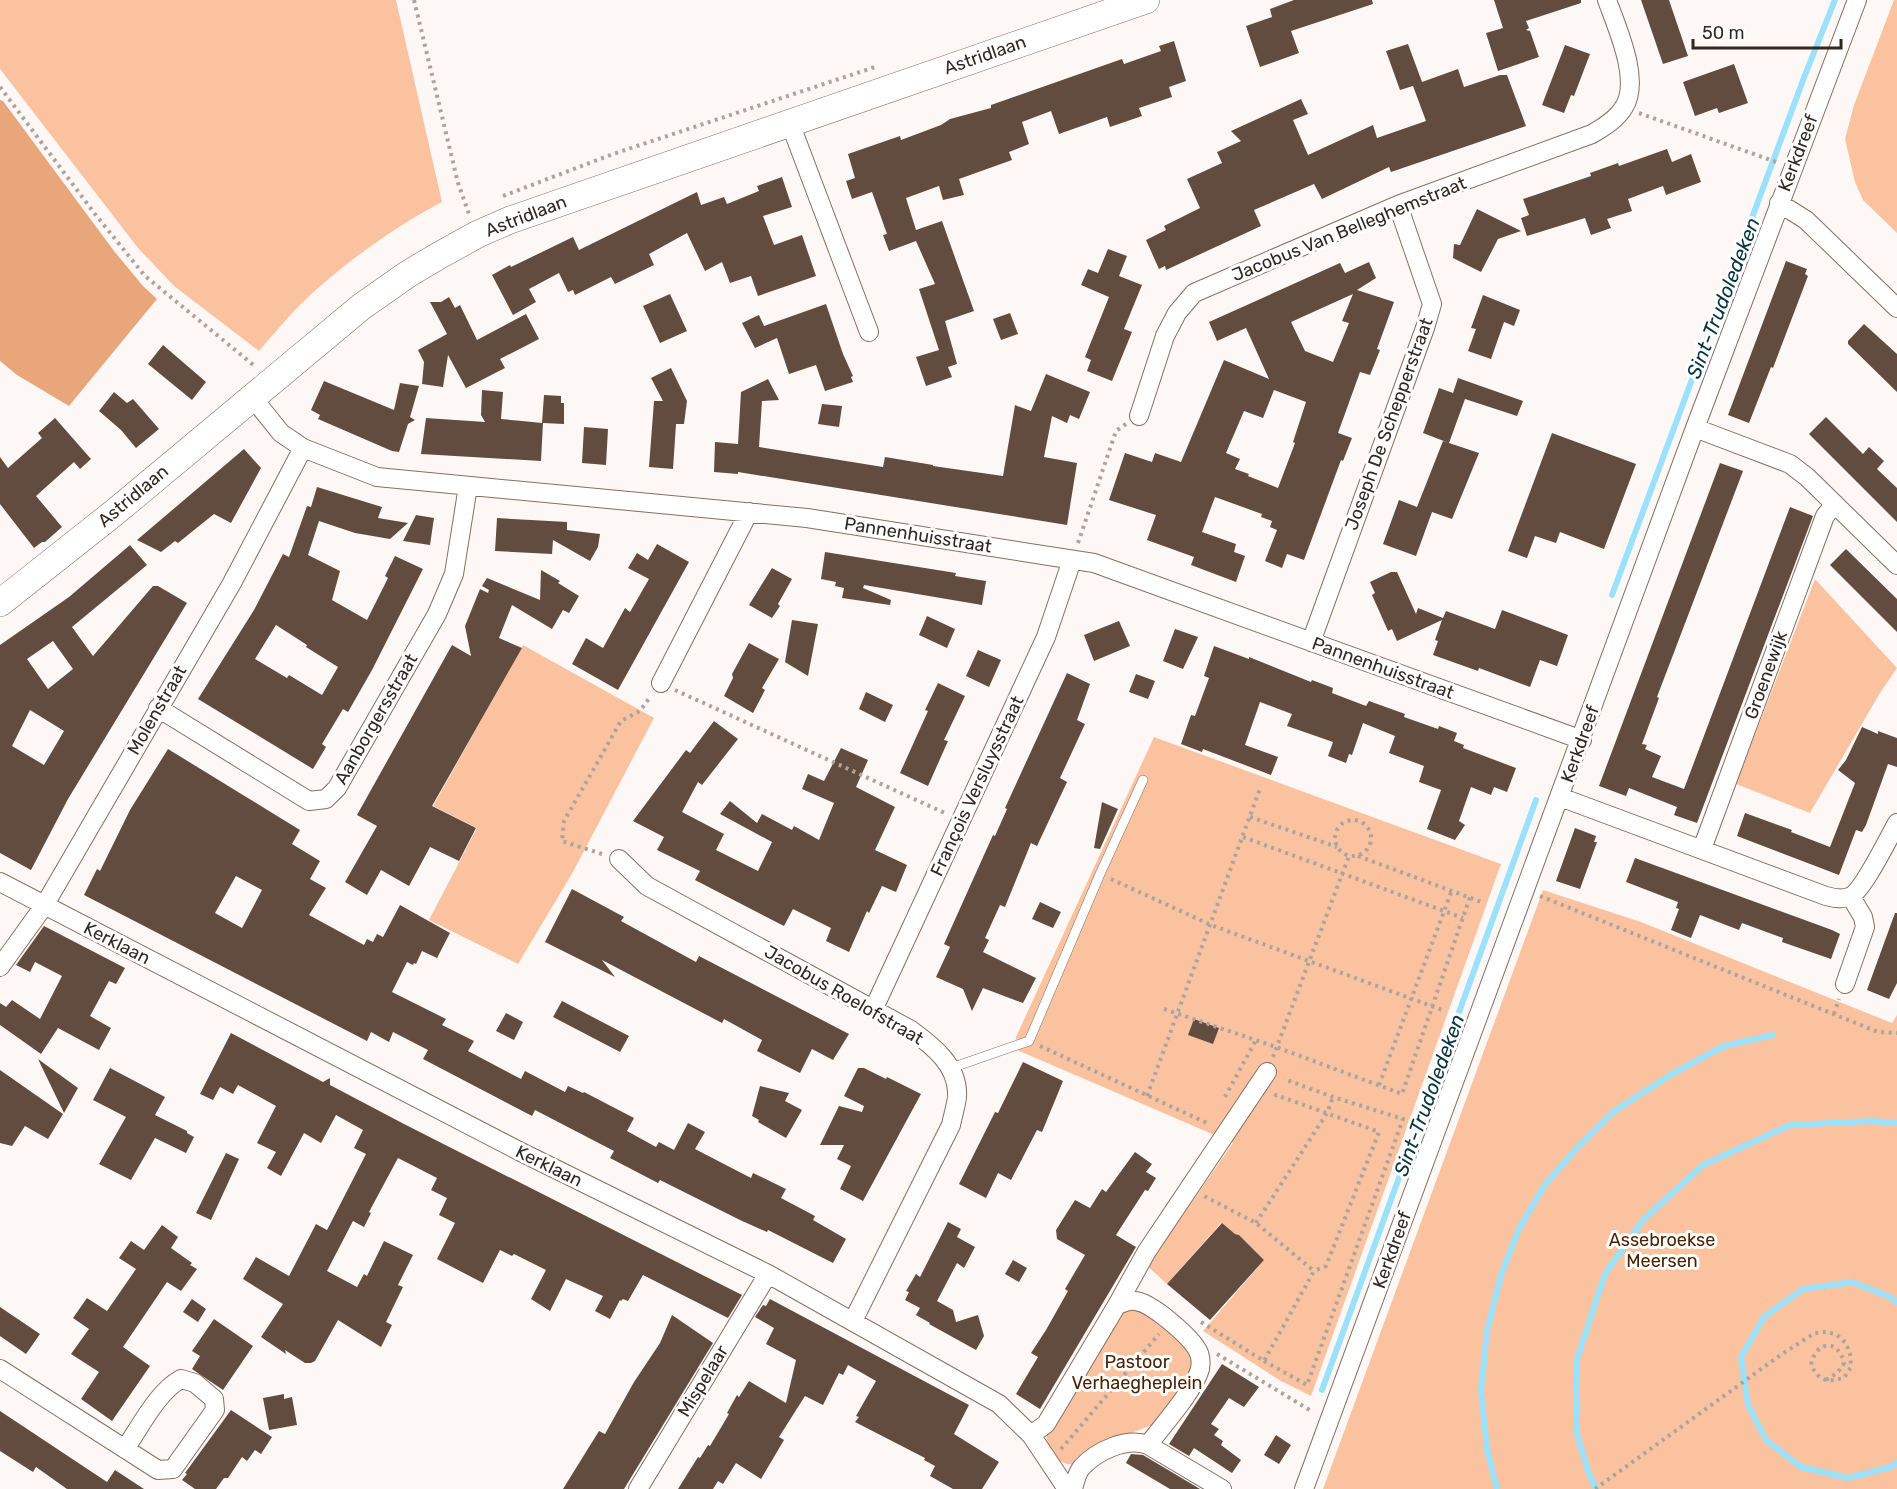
<svg xmlns="http://www.w3.org/2000/svg" width="1897" height="1489" font-family="Rubik,sans-serif">
  <style>
    .green { fill: #fbc29f }
    .forest { fill: #eaa67b }
    .lines { fill: none; stroke-linecap: round; stroke-linejoin: round }
    .stream { stroke: #9be1fb; stroke-width: 6 }
    .building { fill: #624c3f; fill-rule: evenodd }
    .lane-casing { stroke: #866f61; stroke-width: 10 }
    .street-casing { stroke: #866f61; stroke-width: 20 }
    .secondary-casing { stroke: #866f61; stroke-width: 28 }
    .path { stroke: #aba4a0; stroke-width: 4; stroke-dasharray: 3 4.5; stroke-linecap: butt }
    .lane { stroke: #fff; stroke-width: 9 }
    .street { stroke: #fff; stroke-width: 18 }
    .secondary { stroke: #fff; stroke-width: 27 }
    .labels { text-anchor: middle; stroke-width: 6; stroke-linejoin: round; paint-order: stroke }
    .street-label { font-size: 18px; fill: #322822; stroke: #fff }
    .park-label { font-size: 18px; fill: #4c2201; stroke: #fff }
    .water-label { font-size: 20px; font-style: italic; fill: #063340; stroke: #fff }
  </style>
  <rect width="100%" height="100%" fill="#fdf8f5"/>
  <!-- green -->
  <path class="green" d="M0 0H396L442 202C394 227 334 270 296 309 283 323 271 337 259 351L174 286 138 248 0 69Z
    M1894 0H1897V233L1863 200 1855 182 1845 139 1854 105Z
    M1815 579 1897 668 1880 693 1810 813 1736 784Z
    M523 645 654 718 573 872 518 964 429 920 477 828 433 806Z
    M1154 737 1501 864 1311 1396 1281 1381 1203 1331 1264 1260 1239 1235 1235 1234 1221 1223 1167 1284 1147 1266 1233 1143 1017 1050 1016 1037Z
    M1543 890 1641 922 1892 1023 1897 1015V1489H1323Z
    M1136 1308 1165 1327 1195 1357 1186 1384 1165 1413 1152 1425 1106 1443 1072 1464C1057 1466 1045 1446 1047 1433L1123 1311Z"/>
  <!-- forest -->
  <path class="forest" d="M0 100 3 101 114 251 143 286 157 299 69 406 17 375 0 361Z"/>
  <g class="lines">
    <!-- stream -->
    <path class="stream" d="M1612 595 1805 75 1835 0
      M1897 1303 1890 1297 1852 1282 1803 1289 1764 1317 1741 1357 1748 1405 1766 1440 1801 1467 1848 1478 1891 1467 1897 1462
      M1322 1390 1536 800
      M1497 1489 1487 1449 1481 1391 1487 1331 1501 1275 1519 1229 1544 1186 1575 1150 1613 1112 1672 1074 1724 1046 1773 1035
      M1596 1489 1588 1471 1577 1434 1576 1362 1605 1274 1643 1220 1703 1165 1790 1125 1872 1121 1897 1123"/>
  </g>
  <!-- building -->
  <path class="building" d="M1294 0H1372L1373 4 1291 31 1299 53 1260 67 1246 26 1272 17 1270 9Z
    M1494 0H1581V3L1526 21 1529 28 1526 30 1530 31 1539 57 1498 71 1486 33 1503 28Z
    M1641 0H1669L1688 56 1663 64Z
    M1174 41 1186 81 1169 87 1172 97 1139 108 1142 116 1110 127 1107 117 1059 134 1051 111 1022 122 1029 144 1009 152 1012 160 959 179 964 195 943 200 939 186 906 198 916 230 942 221 974 311 945 321 957 364 948 367 952 377 926 386 916 357 939 350 919 289 935 284 916 241 889 251 883 235 887 234 872 192 852 199 846 181 855 178 848 154 900 136 901 140 941 125 950 119 991 108V105L1122 59 1124 64 1161 51 1159 46Z
    M1408 44 1422 82 1458 69 1464 87 1500 75H1507L1526 126 1391 172 1389 167 1322 199 1314 184 1254 210 1261 226 1166 270 1165 266 1159 269 1146 240 1166 230 1164 226 1200 208 1187 179 1222 163 1217 152 1241 141 1231 131 1301 99 1308 114 1293 120 1308 155 1373 125 1377 138 1426 121 1413 86 1400 90 1386 51Z
    M1565 45 1590 54 1574 96 1571 95 1564 113 1542 105Z
    M1734 64 1748 103 1719 113 1717 108 1695 116 1683 82Z
    M1667 149 1672 162 1691 154 1701 182 1666 195 1663 186 1628 199 1632 211 1607 219 1611 228 1591 235 1585 218 1527 236 1521 218 1529 215 1523 199 1591 176 1590 173 1618 163 1619 166Z
    M782 177 792 207 763 216 774 245 802 235 816 276 758 296 751 276 730 283 722 262 705 271 687 233 649 254 654 265 615 284 611 277 575 295 573 290 568 292 559 273 529 289 536 302 513 315 492 275 510 265 511 267 573 237 579 250 697 192 701 205 724 197 727 204 759 191 757 186Z
    M1477 209 1521 231 1498 239 1481 272 1453 258 1454 244 1460 245Z
    M1108 249 1127 256 1119 276 1142 285 1124 329 1132 332 1112 381 1087 371 1091 360 1085 357 1109 297 1081 285 1088 269 1098 273Z
    M1786 261 1807 269 1805 274 1808 276 1773 368 1771 367 1749 423 1728 415Z
    M1369 262 1376 278 1357 290 1394 302 1377 349 1380 350 1370 375 1360 372 1338 433 1352 438 1343 461 1341 460 1304 560 1287 554 1282 568 1265 561 1277 530 1270 527 1272 521 1261 517 1262 514 1215 497 1202 532 1236 544 1234 552 1245 556 1236 582 1191 565 1194 557 1147 540 1156 515 1109 500 1125 453 1152 462 1155 453 1181 462 1224 360 1269 379 1246 328 1217 341 1209 322 1340 263 1345 273ZM1353 294 1342 321 1349 323 1333 362 1305 351 1291 322ZM1274 390 1306 402 1293 442 1295 443 1278 488 1248 476 1249 474 1235 469 1240 459 1226 453 1244 411 1263 418Z
    M670 294 687 331 660 343 643 306Z
    M1483 295 1520 310 1514 326 1504 322 1491 359 1468 351 1476 329 1471 328Z
    M449 297 455 308 460 305 477 340 526 314 539 339 500 359 505 368 466 388 448 355 443 387 422 384 424 362 418 350 447 334 430 302H441Z
    M826 304 843 354 853 376 851 377 853 382 825 391 816 365 789 374 777 338 755 348 742 323 759 315 764 326Z
    M1010 313 1018 334 1001 340 993 319Z
    M1864 324 1897 354V392L1848 344V341Z
    M163 345 206 382 192 400 148 364Z
    M671 368 687 401 684 424H676L673 469 649 467 654 401H663L651 378Z
    M1046 374 1090 392 1079 419 1070 415 1067 423 1052 416 1044 457 1077 463 1067 525 738 472V474L714 472 715 442 738 444 741 392 768 379 779 400 762 401 759 447 883 467 885 457 933 465V466L1003 476 1015 405 1031 411Z
    M1458 378 1523 401 1517 416 1465 399 1449 443 1423 433 1439 388 1453 393Z
    M324 381 394 410 400 383 419 386 410 417 415 420 408 424 399 452 392 451 318 419 320 415 311 410Z
    M482 390 503 392 501 419 522 421 542 423 544 395 561 396V403H564V424L543 423 541 461 421 454 426 418 485 422 481 415Z
    M114 392 127 403 133 399 159 429 136 448 121 430 99 411Z
    M822 404 842 406 839 427 818 424Z
    M1826 417 1863 454 1869 447 1884 461 1877 469 1897 488V522L1809 434Z
    M55 418 91 459 80 469 74 462 36 496 62 527 45 542H42L34 548 0 504V457L8 468 42 438 38 433Z
    M584 427 608 429 606 465 582 463Z
    M1552 433 1636 464 1604 549 1560 532 1556 543 1535 536 1527 558 1508 551Z
    M1443 441 1479 453 1452 519 1432 512 1416 556 1383 544 1399 500 1417 507Z
    M244 449 261 468 231 523 214 514 178 543 175 541 161 552 137 540Z
    M1720 463 1743 471 1657 697 1659 698 1642 744 1647 745 1645 749 1661 756 1652 777 1684 789 1790 507 1813 516 1697 823 1674 815 1677 807 1629 788 1626 796 1599 786Z
    M317 487 382 507 378 518 408 523 390 539 355 533 319 521 308 555 340 571 332 600 367 620 388 578 385 576 395 556 423 569 372 670 348 712 343 709 322 744 326 747 313 769 198 699 254 610 283 554 289 557 307 506 311 507ZM276 625 307 645 306 647 338 667 322 695 289 675 287 678 255 659Z
    M416 515 434 518 430 545 403 541Z
    M497 518 567 522V530L600 534 598 547 590 561 553 540 552 554 495 551Z
    M657 544 689 562 618 690 572 664 586 638 603 648 625 608 630 612 649 579 628 568 637 553 648 560Z
    M130 545 147 565 72 627 93 656 153 586H158L187 603 68 799 31 870 0 853V645L69 597ZM53 641 73 669 48 689 27 659ZM30 710 64 731 44 765 12 746Z
    M1846 549 1897 599V632L1830 565Z
    M825 552 956 573 955 576 986 581 982 605 864 585 863 588 891 600 890 605 842 598 844 588 835 586 836 582 821 579Z
    M772 568 792 579 778 604 780 606 772 618 749 605Z
    M541 570 560 581 558 583 579 596 569 613 563 610 552 629 512 605 499 638 522 648 432 806 476 828 459 861 430 847 409 886 381 870 367 895 345 882 377 826 357 815 452 645 471 656 465 626 480 589 488 593 489 590 482 586 487 578 540 600Z
    M1391 572H1397L1416 614 1418 608 1443 618 1446 611 1495 629 1502 610 1568 635 1557 666 1540 660 1530 687 1479 668 1478 671 1433 655 1438 641 1435 640 1442 620 1397 641 1392 629 1388 631 1372 595 1375 593 1370 582Z
    M927 616 955 629 947 648 919 635Z
    M792 620 818 624 808 676 785 662Z
    M1119 621 1130 646 1094 661 1084 635Z
    M1175 629 1198 637 1183 669 1163 661Z
    M749 643 779 659 762 688 765 690 753 713 724 696 733 678 732 674Z
    M1214 646 1249 659V657L1311 682 1312 680 1333 688 1332 693 1366 706 1369 701 1405 714 1404 717 1438 729 1439 726 1457 733 1454 741 1464 745 1463 748 1516 768 1507 792 1494 787 1491 795 1471 787 1459 821 1465 825 1455 840 1427 829 1441 790 1419 782 1424 766 1389 753 1395 736 1363 723 1352 755 1349 754 1346 763 1328 756 1333 742 1287 726 1292 714 1260 702 1245 745 1278 757 1271 775 1203 749 1202 752 1181 744 1191 715 1195 716 1209 678 1204 676Z
    M978 650 1001 660 989 687 966 676Z
    M1067 673 1090 684 1077 720 1085 724 1060 778 1067 782 1037 846 1031 843 1005 907 1000 905 985 938 989 940 983 952 1036 978 1023 1003 983 988 972 1011 963 989 936 977 950 947 944 944 993 835 995 836 1007 809 1005 808Z
    M1136 674 1155 681 1148 699 1129 692Z
    M938 683 965 696 944 740 948 741 928 786 900 773 928 711 925 710Z
    M866 692 893 705 885 722 859 709Z
    M714 721 738 739 702 785 698 782 682 812 724 834 716 850 758 871 772 842 720 814 730 801 757 823 762 814 792 830 794 826 819 840 834 803 802 789 808 774 824 781 841 748 868 760 856 787 895 807 875 850 907 865 896 892 882 886 869 913 867 911 849 952 826 941 831 928 793 909 784 926 695 880 700 871 657 850 664 837 633 821 686 750 690 753Z
    M1862 727 1878 734V731L1897 738V767L1888 764 1866 825 1862 832 1856 830 1839 875 1737 836 1745 813 1792 830 1791 832 1830 847 1855 783 1838 770 1846 760Z
    M168 749 300 830 292 844 320 861 310 879 326 888 309 915 364 945 367 939 373 942 377 934 383 937 400 905 450 933 437 958 422 951 416 964 414 963 413 965 407 962 392 992 446 1019 442 1025 474 1041 468 1051 521 1079 525 1071 565 1092 568 1086 583 1093 584 1092 634 1118 627 1131 656 1147 659 1142 674 1150 688 1123 705 1132 695 1149 751 1178 753 1173 786 1189 781 1198 815 1216 813 1220 846 1239 833 1263 768 1230 767 1232 740 1220 660 1180 658 1183 610 1158 614 1151 535 1110 532 1116 423 1059 428 1050 393 1032 389 1042 371 1032 367 1041 84 895 97 869 100 871 130 810ZM236 876 262 890 242 928 215 913Z
    M1102 802 1118 809 1100 849 1094 848Z
    M1575 828 1596 836 1594 842H1597L1580 889 1556 881Z
    M1635 858 1832 930 1840 934 1831 959 1782 942 1783 938 1742 923 1739 930 1700 915 1691 938 1671 930 1679 909 1676 908 1678 902 1626 882Z
    M572 889 624 917 621 921 696 962 699 956 849 1034 833 1060 812 1049 800 1073 757 1051 762 1040 724 1019 722 1023 602 960 615 977 545 942Z
    M1040 902 1061 912 1053 928 1032 919Z
    M1895 913H1897V983L1889 999 1867 990Z
    M44 926 125 968 116 984 109 981 90 1016 111 1028 99 1050 58 1028 41 1054 0 1025V1003L6 1007 12 1000 40 1019 62 976 35 962 30 972 16 965Z
    M562 1001 629 1036 620 1052 553 1017Z
    M506 1013 523 1022 514 1040 496 1031Z
    M1194 1019 1219 1028 1213 1044 1188 1035Z
    M231 1033 323 1082 330 1078V1085L404 1124 742 1295 728 1318 643 1275 628 1301 623 1299 621 1301 620 1300 610 1319 595 1311 603 1296 566 1279 550 1311 531 1299 546 1270 514 1254 512 1256 500 1250 483 1283 437 1259 455 1223 439 1215 447 1198 431 1190 437 1178 398 1158 369 1212 371 1213 364 1227 353 1221 327 1271 357 1287 364 1274 367 1276 384 1241 413 1255 398 1285 403 1287 386 1322 392 1325 381 1347 338 1320 315 1361 311 1363H305L285 1350 286 1354 261 1337 283 1304 243 1279 256 1257 289 1276 316 1224 327 1230 366 1154 354 1148 363 1130 336 1115 321 1143 304 1133 281 1176 267 1168 276 1152 257 1143 276 1106 238 1085 233 1094 220 1087 213 1100 200 1094Z
    M38 1059 78 1088 64 1113Z
    M1023 1062 1063 1081 1042 1132 1037 1130 1011 1180 998 1173 986 1198 959 1184 995 1112 998 1113Z
    M110 1068 165 1097 155 1115 187 1131V1133L194 1137 186 1153 155 1138 131 1180 99 1164 126 1117 93 1100Z
    M858 1068H864L886 1079 887 1077 921 1094 863 1201 840 1189 851 1166 837 1159 844 1145H820L839 1106 862 1112 864 1106 844 1096Z
    M0 1070 63 1114 48 1139 25 1126 12 1146 0 1143Z
    M760 1086 789 1093 785 1101 802 1110 786 1138 758 1122 759 1120 752 1116Z
    M1135 1152 1152 1164 1146 1172 1156 1178 1148 1191 1145 1190 1116 1235 1136 1247 1040 1409 1016 1394 1038 1357 1031 1353 1046 1330 1068 1291 1065 1289 1085 1255 1057 1239 1056 1230 1075 1200 1090 1208 1102 1189 1106 1192Z
    M226 1153 239 1159 211 1220 196 1213Z
    M948 1222 961 1229 957 1237 975 1247 964 1268 957 1263 937 1301 953 1310 956 1322 978 1315 984 1336 976 1350 929 1324 930 1323 916 1315 920 1308 905 1300 909 1292 906 1291 916 1274 920 1277Z
    M1222 1223 1235 1234 1239 1235 1264 1260 1210 1320 1167 1284Z
    M162 1225 178 1237 171 1248 192 1263 190 1265 197 1269 181 1291 167 1282 123 1347 150 1366 112 1421 81 1399 99 1372 71 1354 89 1329 73 1318 87 1298 107 1311 136 1269 119 1258 131 1241 144 1250Z
    M1013 1260 1027 1268 1019 1282 1005 1274Z
    M192 1299 206 1309 198 1322 183 1312Z
    M770 1299 969 1405 954 1434 999 1462 982 1489H953L930 1476 935 1466 924 1460 925 1458 855 1422 859 1417 856 1416 876 1381 848 1365 843 1375 839 1373 823 1405 805 1396 779 1437 784 1440 761 1479 736 1463 723 1484 718 1481 713 1489H678L698 1457 700 1458 708 1445 710 1446 729 1414 727 1413 737 1395 739 1397 749 1381 786 1403 796 1360 766 1344 774 1328 755 1317 763 1305 766 1306Z
    M0 1307 40 1334 26 1354 0 1336Z
    M672 1315 713 1343 624 1489H563L599 1431 605 1434 634 1382 660 1343Z
    M214 1319 253 1346 223 1390 192 1369 200 1356 192 1351Z
    M1222 1364 1259 1387 1244 1407 1229 1398 1211 1424 1219 1429 1214 1435 1223 1441 1221 1445 1241 1460 1232 1473 1194 1448 1189 1456 1169 1444Z
    M284 1394V1399L292 1397 297 1425 269 1430 263 1398Z
    M231 1410 272 1437 261 1454 255 1450 247 1461 242 1457 228 1478H224L216 1489H195L182 1480 187 1474 185 1473Z
    M0 1411 107 1482 115 1470 144 1489H67L36 1467 33 1472 0 1451Z
    M1276 1435 1291 1445 1279 1464 1264 1455Z
    M1131 1454 1143 1455 1200 1489H1170L1126 1463Z"/>
  <g class="lines">
    <defs>
      <path id="lane" d="M951 1068 1029 1041 1100 874 1143 780"/>
      <path id="street" d="M790 123 869 332
        M1779 203 1806 220 1897 308
        M252 397 281 433 303 448 377 477 807 518 1094 563 1582 740
        M1139 416 1165 336 1177 313 1194 293 1398 205 1592 134C1604 127 1617 119 1624 107 1641 80 1617 28 1607 0
        M1695 428 1790 464 1807 477 1897 565
        M1311 642 1425 328 1432 304 1398 205
        M661 683 749 512
        M158 708 309 801 326 799 337 788 437 614 454 574 468 486
        M1560 797 1826 896C1833 898 1841 900 1849 897 1862 893 1889 837 1897 823
        M1702 849 1825 516 1835 504
        M619 859 647 886 911 1030C933 1046 959 1066 957 1097 956 1106 953 1115 951 1125L853 1321
        M0 882 519 1151 768 1274 999 1404 1031 1435 1067 1489
        M0 967 44 906 232 583 303 448
        M1845 984 1865 927 1863 917 1851 897
        M874 1008 1046 637 1072 560
        M1117 1305 1147 1251 1267 1072
        M0 1369 144 1461 158 1470 173 1469 215 1410 214 1399 195 1383 181 1379C158 1391 140 1427 125 1449
        M1031 1435 1046 1424 1117 1305C1123 1303 1128 1300 1135 1301 1151 1302 1191 1337 1198 1351 1201 1357 1201 1363 1200 1369 1194 1391 1162 1426 1148 1445
        M638 1489 768 1274
        M1073 1489C1075 1482 1077 1472 1082 1467 1097 1451 1126 1437 1148 1445L1222 1489
        M1304 1489 1695 428 1857 0"/>
      <path id="secondary" d="M0 603 115 512 361 307 408 274 440 255 478 234 510 220 1146 0"/>
    </defs>
    <!-- lane casing -->
    <use href="#lane" class="lane-casing"/>
    <!-- street casing -->
    <use href="#street" class="street-casing"/>
    <!-- secondary casing -->
    <use href="#secondary" class="secondary-casing"/>
    <!-- path -->
    <path class="path" d="M414 0 458 183 469 214
      M0 87 95 214 145 276 256 367
      M1639 113 1776 162
      M503 196 613 154 875 67
      M1078 543 1116 431 1126 424
      M675 690 947 814
      M1250 817 1337 847
      M1335 838a18 18 0 1 1 36 0a18 18 0 1 1-36 0Z
      M1243 837 1463 918
      M602 854 562 841 564 821 621 721 640 711 651 696
      M1358 856 1484 903
      M1111 879 1211 925 1445 1011
      M1540 896 1878 1032 1897 1033
      M1164 1009 1276 1047 1402 1094 1470 897
      M1834 1014 1839 999
      M1040 1046 1209 1124
      M1273 1057 1349 856
      M1379 1085 1452 890
      M1147 1096 1261 786
      M1225 1097 1256 1040
      M1275 1097 1276 1095 1379 1132 1326 1266 1314 1271
      M1256 1223 1327 1113 1333 1097
      M1201 1322 1264 1361 1314 1271 1256 1223 1204 1196
      M1217 1354 1313 1412
      M1264 1361 1307 1385 1403 1119 1333 1097 1284 1079
      M1061 1449 1159 1334
      M1595 1489 1782 1354 1815 1333 1827 1332 1837 1335 1846 1343 1850 1354 1851 1367 1844 1378C1826 1382 1820 1382 1811 1365 1815 1342 1838 1337 1844 1363 1839 1372 1834 1376 1825 1380"/>
    <!-- lane -->
    <use href="#lane" class="lane"/>
    <!-- street -->
    <use href="#street" class="street"/>
    <!-- secondary -->
    <use href="#secondary" class="secondary"/>
  </g>
  <g class="labels">
    <!-- street labels -->
    <g class="street-label">
      <text transform="translate(985 55) rotate(-19)" y="6">Astridlaan</text>
      <text transform="translate(1798 153) rotate(-69)" y="6">Kerkdreef</text>
      <text transform="translate(526 216) rotate(-21)" y="6">Astridlaan</text>
      <text transform="translate(1349 229) rotate(-22)" y="6">Jacobus Van Belleghemstraat</text>
      <text transform="translate(1389 424) rotate(-70)" y="6">Joseph De Schepperstraat</text>
      <text transform="translate(133 496) rotate(-40)" y="6">Astridlaan</text>
      <text transform="translate(918 535) rotate(9)" y="6">Pannenhuisstraat</text>
      <text transform="translate(1383 668) rotate(20)" y="6">Pannenhuisstraat</text>
      <text transform="translate(1766 675) rotate(-70)" y="6">Groenewijk</text>
      <text transform="translate(157 710) rotate(-60)" y="6">Molenstraat</text>
      <text transform="translate(376 719) rotate(-60)" y="6">Aanborgersstraat</text>
      <text transform="translate(1580 744) rotate(-70)" y="6">Kerkdreef</text>
      <text transform="translate(977 786) rotate(-65)" y="6">François Versluysstraat</text>
      <text transform="translate(117 943) rotate(27)" y="6">Kerklaan</text>
      <text transform="translate(844 995) rotate(30)" y="6">Jacobus Roelofstraat</text>
      <text transform="translate(549 1166) rotate(26)" y="6">Kerklaan</text>
      <text transform="translate(1392 1250) rotate(-70)" y="6">Kerkdreef</text>
      <text transform="translate(703 1381) rotate(-59)" y="6">Mispelaar</text>
    </g>
    <!-- park labels -->
    <g class="park-label">
      <text x="1662" y="1246">Assebroekse<tspan x="1662" dy="21">Meersen</tspan></text>
      <text x="1137" y="1368">Pastoor<tspan x="1137" dy="21">Verhaegheplein</tspan></text>
    </g>
    <!-- water labels -->
    <g class="water-label">
      <text transform="translate(1723 298) rotate(-69)" y="7">Sint-Trudoledeken</text>
      <text transform="translate(1429 1095) rotate(-70)" y="7">Sint-Trudoledeken</text>
    </g>
  </g>
  <!-- scale -->
  <path d="M1693 39v9h148v-9" fill="none" stroke="#322822" stroke-width="3"/>
  <text x="1702" y="39" font-size="18" fill="#322822" stroke="#ffffff" stroke-width="4.5" paint-order="stroke">50 m</text>
</svg>
